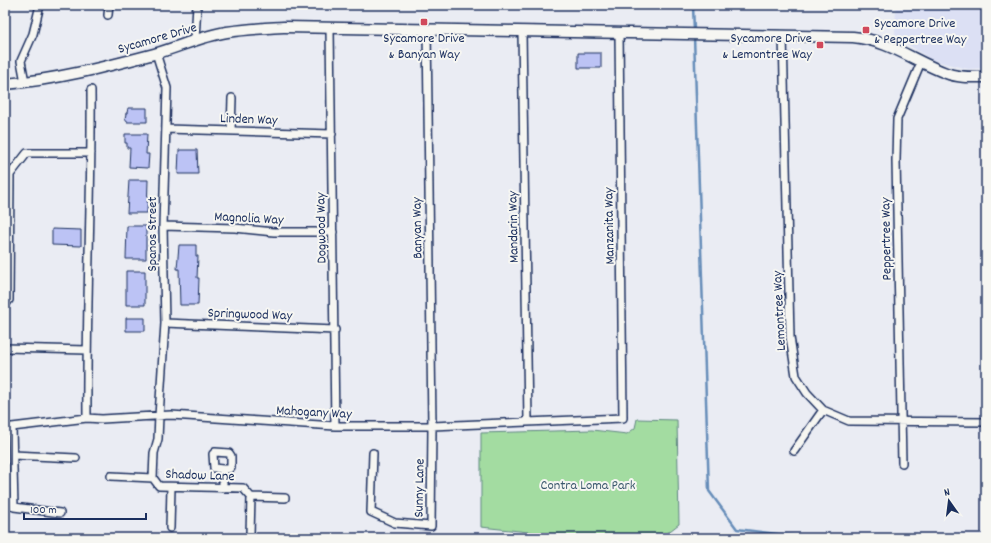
<svg xmlns="http://www.w3.org/2000/svg" width="991" height="543" font-family="Dekko,sans-serif">
  <style>
    .built { fill: #dce0f4 }
    .green { fill: #a3dca1; stroke: #5f8680 }
    .lines { fill: none; stroke-linecap: round; stroke-linejoin: round }
    .stream { stroke: #668db9; stroke-width: 2.5 }
    .building { fill: #bcc3f5; stroke: #1b2f5e }
    .street-casing { stroke: #1b2f5e; stroke-width: 10 }
    .secondary-casing { stroke: #1b2f5e; stroke-width: 13 }
    .street { stroke: #f6f6f2; stroke-width: 7 }
    .secondary { stroke: #f6f6f2; stroke-width: 10 }
    .poi-dot { fill: #d1495b; stroke: #f6f6f2; stroke-width: 1.5 }
    .labels { text-anchor: middle; stroke-width: 4; stroke-linejoin: round; paint-order: stroke }
    .poi-label { font-size: 14px; fill: #1b2f5e; stroke: #f6f6f2; text-anchor: start }
    .street-label { font-size: 14px; fill: #1b2f5e; stroke: #f6f6f2 }
    .park-label { font-size: 14px; fill: #3d5a6f; stroke: #f6f6f2 }
  </style>
  <rect width="100%" height="100%" fill="#eaecf3"/>
  <filter id="ink" filterUnits="userSpaceOnUse"><feTurbulence type="fractalNoise" baseFrequency=".025" numOctaves="2"/><feDisplacementMap in="SourceGraphic" scale="8" xChannelSelector="R" yChannelSelector="G"/><feConvolveMatrix kernelMatrix="1 2 1 2 8 2 1 2 1" color-interpolation-filters="sRGB"/></filter>
  <g filter="url(#ink)">
    <!-- built -->
    <path class="built" d="M896 5H986V68L968 69 932 60 895 36Z"/>
    <!-- green -->
    <path class="green" d="M637 419 677 420 679 524 666 534 648 538H586L481 527V433L592 430 627 434 635 428Z"/>
    <g class="lines">
      <!-- stream -->
      <path class="stream" d="M693 5 694 31
        M694 36 709 491 737 529 809 538"/>
    </g>
    <!-- building -->
    <path class="building" d="M578 53H601V68H578Z
      M128 108H147V122H127V120H125L126 113H127Z
      M125 134H147L146 154H149L148 168 129 167 130 148H127V143H125Z
      M179 150H197L198 174H178Z
      M129 180H148L147 213H127Z
      M127 226H146V259H126Z
      M52 229 81 230V246L52 245Z
      M179 245H196V256H198L197 278H199L198 305H180L179 269H177Z
      M126 271H145V305H126Z
      M126 318H145V331H126Z"/>
    <g class="lines">
      <defs>
        <path id="street" d="M108 15 109 5
          M330 29 335 426
          M522 32 528 421
          M783 35 790 337 796 376 807 393 823 410 849 421 986 422
          M195 40 197 5
          M156 53 167 88 163 226 165 323 159 416 158 439 154 453 153 478 159 486 243 488 251 497 285 498
          M25 82 21 61 33 34 40 5
          M166 129 332 134
          M231 131 232 98
          M5 181 27 153H91
          M163 226 235 228 274 232H333
          M5 305 9 300 10 176
          M165 323 335 330
          M5 348 87 350
          M87 418C86 309 92 199 91 90
          M5 427H12L87 418 102 419 171 415 335 426H432L623 418 619 33
          M12 427 14 507 60 513
          M794 451 823 410
          M373 453 371 512 395 523 431 526 432 426 427 30
          M13 455 76 458
          M902 463 896 160 897 119 921 62
          M111 476 153 478
          M223 488V469H229L231 467V456L229 453 215 452 213 454 214 468 223 469
          M170 528 171 487
          M250 534 251 497"/>
        <path id="secondary" d="M5 84C55 80 105 67 154 54 179 47 202 36 227 32 246 29 266 28 285 27L853 37C888 40 914 61 946 73 958 78 973 77 986 77"/>
      </defs>
      <!-- street casing -->
      <use href="#street" class="street-casing"/>
      <!-- secondary casing -->
      <use href="#secondary" class="secondary-casing"/>
      <!-- street -->
      <use href="#street" class="street"/>
      <!-- secondary -->
      <use href="#secondary" class="secondary"/>
    </g>
  </g>
  <!-- markers -->
  <g class="poi-dot">
    <rect x="420" y="18" width="8" height="8" rx="2"/>
    <rect x="862" y="26" width="8" height="8" rx="2"/>
    <rect x="816" y="41" width="8" height="8" rx="2"/>
  </g>
  <g class="labels">
    <!-- poi labels -->
    <g class="poi-label">
      <text x="874" y="27">Sycamore Drive<tspan x="874" dy="16">&amp; Peppertree Way</tspan></text>
      <text x="424" y="42" text-anchor="middle">Sycamore Drive<tspan x="424" dy="16">&amp; Banyan Way</tspan></text>
      <text x="812" y="42" text-anchor="end">Sycamore Drive<tspan x="812" dy="16">&amp; Lemontree Way</tspan></text>
    </g>
    <!-- street labels -->
    <g class="street-label">
      <text transform="translate(157 37) rotate(-16)" y="5">Sycamore Drive</text>
      <text transform="translate(249 118) rotate(2)" y="5">Linden Way</text>
      <text transform="translate(249 217) rotate(3)" y="5">Magnolia Way</text>
      <text transform="translate(608 226) rotate(-91)" y="5">Manzanita Way</text>
      <text transform="translate(512 227) rotate(-91)" y="5">Mandarin Way</text>
      <text transform="translate(320 228) rotate(-91)" y="5">Dogwood Way</text>
      <text transform="translate(416 228) rotate(-91)" y="5">Banyan Way</text>
      <text transform="translate(151 234) rotate(-90)" y="5">Spanos Street</text>
      <text transform="translate(885 239) rotate(-91)" y="5">Peppertree Way</text>
      <text transform="translate(778 311) rotate(-93)" y="5">Lemontree Way</text>
      <text transform="translate(250 313) rotate(2)" y="5">Springwood Way</text>
      <text transform="translate(314 411) rotate(3)" y="5">Mahogany Way</text>
      <text transform="translate(200 474) rotate(2)" y="5">Shadow Lane</text>
      <text transform="translate(418 488) rotate(-89)" y="5">Sunny Lane</text>
    </g>
    <!-- park labels -->
    <g class="park-label">
      <text x="588" y="489">Contra Loma Park</text>
    </g>
  </g>
  <!-- margin -->
  <rect width="991" height="543" fill="none" stroke="#f6f6f2" stroke-width="20"/>
  <rect x="10" y="10" width="971" height="523" fill="none" stroke="#1b2f5e" stroke-width="1.5" filter="url(#ink)"/>
  <!-- north arrow -->
  <g transform="translate(949 501) rotate(346)" stroke="#f6f6f2" stroke-width="3" paint-order="stroke">
  <path d="M0-3L7 15L0 10L-7 15Z" fill="#1b2f5e"/>
  <text y="-6" font-size="11" font-weight="bold" text-anchor="middle" fill="#1b2f5e">N</text>
  </g>
  <!-- scale -->
  <path d="M24 513v6h122v-6" fill="none" stroke="#1b2f5e" stroke-width="2"/>
  <text x="30" y="513" font-size="12" fill="#1b2f5e" stroke="#f6f6f2" stroke-width="3" paint-order="stroke">100 m</text>
</svg>
